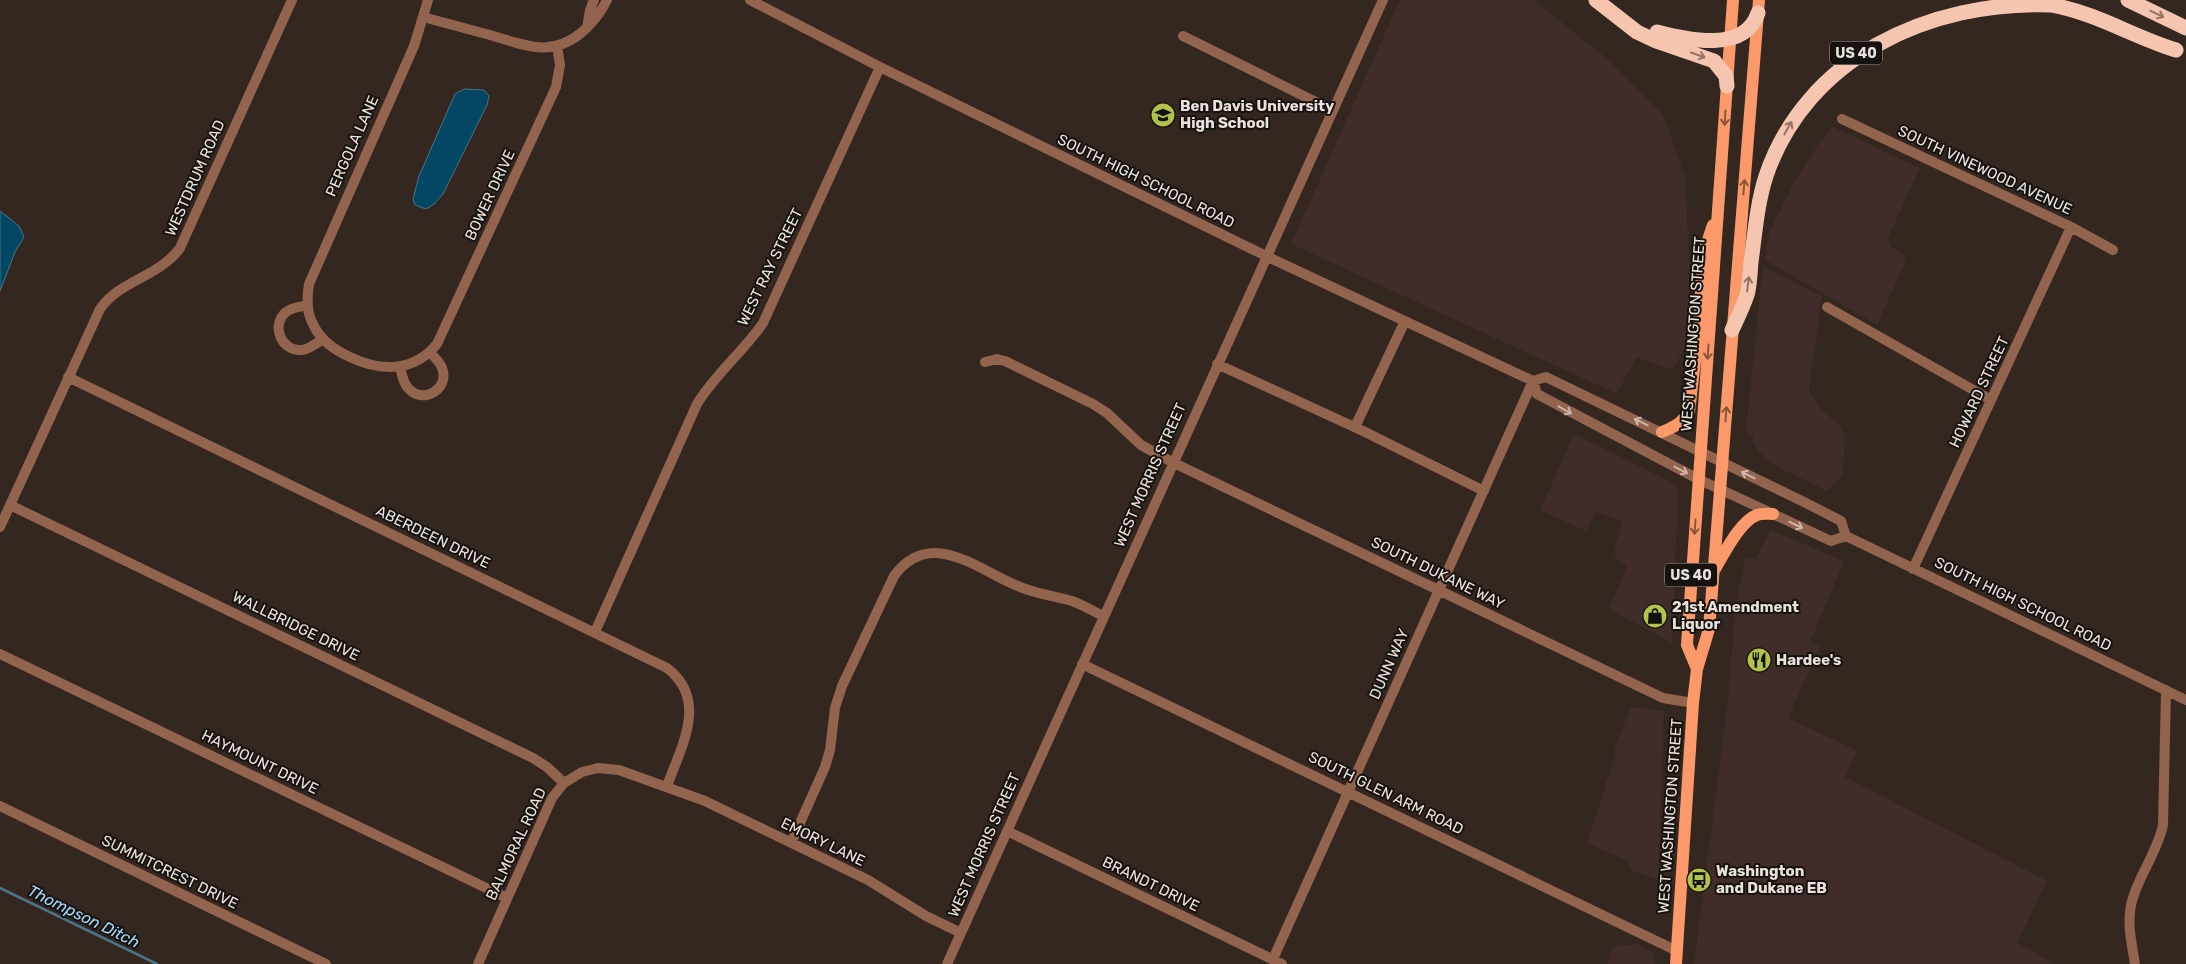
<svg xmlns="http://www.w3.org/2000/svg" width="2186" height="964" font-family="Rubik,sans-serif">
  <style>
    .commercial { fill: #402c28 }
    .water { fill: #044764; stroke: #497588 }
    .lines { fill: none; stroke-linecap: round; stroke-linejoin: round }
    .stream { stroke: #497588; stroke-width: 2.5 }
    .minor { stroke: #92634d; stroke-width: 10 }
    .major { stroke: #fb996a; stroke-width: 12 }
    .highway { stroke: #f5c5af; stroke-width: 15 }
    .oneway { stroke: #917467 }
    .oneway2 { stroke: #89563c }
    .oneway3 { stroke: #cbb5aa }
    .labels { text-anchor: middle; stroke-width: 4; stroke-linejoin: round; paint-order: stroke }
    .shield { fill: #17120e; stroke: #aaa39e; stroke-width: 1 }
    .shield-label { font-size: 14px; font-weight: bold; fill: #e9e1dc }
    .poi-label { font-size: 15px; font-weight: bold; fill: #e9e1dc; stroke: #17120e; text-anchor: start }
    .street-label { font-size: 15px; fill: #e9e1dc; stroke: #17120e }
    .water-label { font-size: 16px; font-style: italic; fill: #a2dcff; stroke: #17120e }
  </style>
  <rect width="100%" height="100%" fill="#332720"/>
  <!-- commercial -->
  <path class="commercial" d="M1400 0H1534L1606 58 1663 115 1685 176 1690 278 1688 343 1672 370 1636 357 1617 394 1291 244Z
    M1833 127 1920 168 1888 238 1891 247 1906 255 1905 263 1877 325 1765 260 1769 233 1795 181 1819 143Z
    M1763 266 1822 296 1809 390 1818 406 1840 426 1845 437 1843 475 1827 491 1774 465 1758 451 1753 442V436L1746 431Z
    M1574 434 1671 482 1678 490 1672 643 1609 609 1627 566 1614 557 1617 550 1614 549 1623 522 1595 511 1586 531 1540 510Z
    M1771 530 1844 561 1810 642 1820 647 1788 718 1857 751 1845 777 2047 881 2017 943 2056 964H1694L1729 690 1735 610 1745 558H1756Z
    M1631 707 1664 711 1658 880 1629 869 1630 862 1587 843 1615 756V747Z
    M1637 944 1652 952 1655 964H1607L1613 946Z"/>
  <!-- water -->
  <path class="water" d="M464 89 484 90 489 96 487 105 443 194 434 204 426 209 415 205 413 199 419 176 455 94Z
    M0 211 19 226 24 237 15 252 0 291Z"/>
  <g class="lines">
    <!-- stream -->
    <path class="stream" d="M0 888 157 964"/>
    <!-- minor -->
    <path class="minor" d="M428 0 414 46 309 284C307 297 306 310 312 322 319 339 334 350 350 357 381 372 414 372 437 344L556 87 560 65 557 46
      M750 0 880 67 1266 256 1533 381 1546 377 1806 503 1841 521 1846 536
      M423 17C445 23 468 29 490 35 525 45 550 58 581 33 593 23 600 14 607 0
      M587 28 590 10 594 0
      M1183 36 1332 110
      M1842 119 2071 227 2113 250
      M308 305C300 307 292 307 286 312 270 326 282 352 302 350 310 349 317 343 323 339
      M1827 307 1991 400
      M985 362 997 359 1005 361 1093 404 1107 413 1141 445 1172 462 1663 698 1693 703
      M1217 364 1363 431 1484 491
      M400 367C402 374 403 384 409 389 424 405 450 388 442 368 440 362 434 357 430 352
      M68 377 667 668C709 700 681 747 667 786
      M1533 381 1537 394 1698 479 1831 541 1846 536 2186 700
      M1355 427 1405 321
      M10 505 533 758 547 767 564 783
      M0 527 100 309C120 280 159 277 180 248L292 0
      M1913 569 2071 227
      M595 632 697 404C715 374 743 352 763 323L880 67
      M0 654 507 898
      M1082 664 1677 951
      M0 806 326 964
      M1007 831 1282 964
      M791 843 825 767 830 750 835 708 842 686 894 576C931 526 979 571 1020 587 1037 594 1055 596 1072 601 1083 605 1093 611 1103 616
      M1273 959 1533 381
      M478 964 552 798 564 783 582 772 598 768 619 770 705 801 868 880 926 916 961 933
      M947 964 1383 0
      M2135 964C2132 945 2127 925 2131 905 2137 877 2157 854 2163 825L2166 690"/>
    <!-- major -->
    <path class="major" d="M1662 432C1674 427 1683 423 1689 411L1699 328 1703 255 1713 225
      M1715 569C1724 554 1740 521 1757 515 1762 513 1768 514 1773 514
      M1697 669 1687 645 1733 0
      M1676 964 1693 703 1697 669 1709 629 1759 0"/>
    <!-- highway -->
    <path class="highway" d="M1596 0 1637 32 1656 41 1714 61 1726 76 1727 86
      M2128 0 2186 28
      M1657 32C1688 40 1745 53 1758 13
      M1732 330C1737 319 1743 307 1747 295 1750 285 1750 272 1751 262 1755 233 1757 204 1766 176 1806 58 1929 0 2052 5 2096 13 2134 37 2176 50"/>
  </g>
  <!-- one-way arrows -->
  <defs><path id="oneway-shaft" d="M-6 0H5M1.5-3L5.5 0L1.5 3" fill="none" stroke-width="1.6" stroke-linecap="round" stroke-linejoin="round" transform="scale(1.25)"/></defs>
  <g class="oneway">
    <use href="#oneway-shaft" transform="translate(2157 14) rotate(26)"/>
    <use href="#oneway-shaft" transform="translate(1698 55) rotate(19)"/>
    <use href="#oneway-shaft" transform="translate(1788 128) rotate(-60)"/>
    <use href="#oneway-shaft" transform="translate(1748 284) rotate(-83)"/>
  </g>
  <g class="oneway2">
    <use href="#oneway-shaft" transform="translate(1725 118) rotate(93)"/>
    <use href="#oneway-shaft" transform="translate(1744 187) rotate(-85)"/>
    <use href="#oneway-shaft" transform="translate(1708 352) rotate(94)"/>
    <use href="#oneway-shaft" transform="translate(1726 414) rotate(-86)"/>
    <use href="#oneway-shaft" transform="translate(1695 527) rotate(94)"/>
  </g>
  <g class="oneway3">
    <use href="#oneway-shaft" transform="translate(1565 410) rotate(29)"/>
    <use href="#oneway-shaft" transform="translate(1641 422) rotate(-154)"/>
    <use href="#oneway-shaft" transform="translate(1681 470) rotate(27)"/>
    <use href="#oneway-shaft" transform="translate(1748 475) rotate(-154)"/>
    <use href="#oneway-shaft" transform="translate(1796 525) rotate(26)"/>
  </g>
  <!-- icons -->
  <defs>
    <symbol id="school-disc" viewBox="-11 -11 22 22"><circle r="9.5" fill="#b3c24b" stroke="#17120e"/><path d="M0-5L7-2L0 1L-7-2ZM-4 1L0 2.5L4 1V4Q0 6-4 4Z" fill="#111"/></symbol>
    <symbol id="shop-disc" viewBox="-11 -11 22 22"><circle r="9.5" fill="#b3c24b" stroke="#17120e"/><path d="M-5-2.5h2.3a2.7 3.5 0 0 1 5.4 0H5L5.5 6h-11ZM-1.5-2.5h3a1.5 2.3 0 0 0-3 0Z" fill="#111"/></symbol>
    <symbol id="restaurant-disc" viewBox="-11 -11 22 22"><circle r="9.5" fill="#b3c24b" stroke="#17120e"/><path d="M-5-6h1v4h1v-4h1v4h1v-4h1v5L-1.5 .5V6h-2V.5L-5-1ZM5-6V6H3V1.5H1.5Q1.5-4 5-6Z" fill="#111"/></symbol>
    <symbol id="bus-disc" viewBox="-11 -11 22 22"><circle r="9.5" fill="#b3c24b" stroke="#17120e"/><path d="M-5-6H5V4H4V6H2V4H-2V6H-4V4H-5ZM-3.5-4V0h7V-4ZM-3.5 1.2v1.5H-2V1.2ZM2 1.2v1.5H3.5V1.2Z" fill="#111"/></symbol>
  </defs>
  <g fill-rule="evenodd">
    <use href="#school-disc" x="1149" y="101" width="28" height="28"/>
    <use href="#shop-disc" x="1641" y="602" width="28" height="28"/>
    <use href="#restaurant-disc" x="1745" y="646" width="28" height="28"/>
    <use href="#bus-disc" x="1685" y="866" width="28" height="28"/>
  </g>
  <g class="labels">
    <!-- shield labels -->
    <g class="shield">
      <rect x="1830" y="41.5" width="52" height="23" rx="4"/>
      <rect x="1665" y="563.5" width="52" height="23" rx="4"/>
    </g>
    <g class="shield-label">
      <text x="1856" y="58">US 40</text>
      <text x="1691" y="580">US 40</text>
    </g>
    <!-- poi labels -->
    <g class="poi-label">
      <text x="1180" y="111">Ben Davis University<tspan x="1180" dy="17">High School</tspan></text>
      <text x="1672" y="612">21st Amendment<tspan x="1672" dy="17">Liquor</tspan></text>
      <text x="1776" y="665">Hardee's</text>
      <text x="1716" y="876">Washington<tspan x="1716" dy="17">and Dukane EB</tspan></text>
    </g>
    <!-- street labels -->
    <g class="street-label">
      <text transform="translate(352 146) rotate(-66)" y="5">PERGOLA LANE</text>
      <text transform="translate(1985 170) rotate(25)" y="5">SOUTH VINEWOOD AVENUE</text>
      <text transform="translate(195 178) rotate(-66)" y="5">WESTDRUM ROAD</text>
      <text transform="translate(1146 181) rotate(26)" y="5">SOUTH HIGH SCHOOL ROAD</text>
      <text transform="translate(490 195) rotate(-65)" y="5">BOWER DRIVE</text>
      <text transform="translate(770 267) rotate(-64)" y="5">WEST RAY STREET</text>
      <text transform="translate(1693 334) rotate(-86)" y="5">WEST WASHINGTON STREET</text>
      <text transform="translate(1979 392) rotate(-65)" y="5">HOWARD STREET</text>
      <text transform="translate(1150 475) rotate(-66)" y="5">WEST MORRIS STREET</text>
      <text transform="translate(433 537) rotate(26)" y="5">ABERDEEN DRIVE</text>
      <text transform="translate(1438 573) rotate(26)" y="5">SOUTH DUKANE WAY</text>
      <text transform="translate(2023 604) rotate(26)" y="5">SOUTH HIGH SCHOOL ROAD</text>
      <text transform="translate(296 626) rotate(26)" y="5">WALLBRIDGE DRIVE</text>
      <text transform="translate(1389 664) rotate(-66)" y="5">DUNN WAY</text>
      <text transform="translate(260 762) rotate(26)" y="5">HAYMOUNT DRIVE</text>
      <text transform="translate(1386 793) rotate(26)" y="5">SOUTH GLEN ARM ROAD</text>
      <text transform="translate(1670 816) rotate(-86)" y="5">WEST WASHINGTON STREET</text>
      <text transform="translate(823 842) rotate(26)" y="5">EMORY LANE</text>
      <text transform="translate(516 844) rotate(-65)" y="5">BALMORAL ROAD</text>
      <text transform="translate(984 845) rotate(-66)" y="5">WEST MORRIS STREET</text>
      <text transform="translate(170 872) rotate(26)" y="5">SUMMITCREST DRIVE</text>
      <text transform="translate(1151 884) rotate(26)" y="5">BRANDT DRIVE</text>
    </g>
    <!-- water labels -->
    <g class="water-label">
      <text transform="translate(84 916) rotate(26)" y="6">Thompson Ditch</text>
    </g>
  </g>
</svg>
